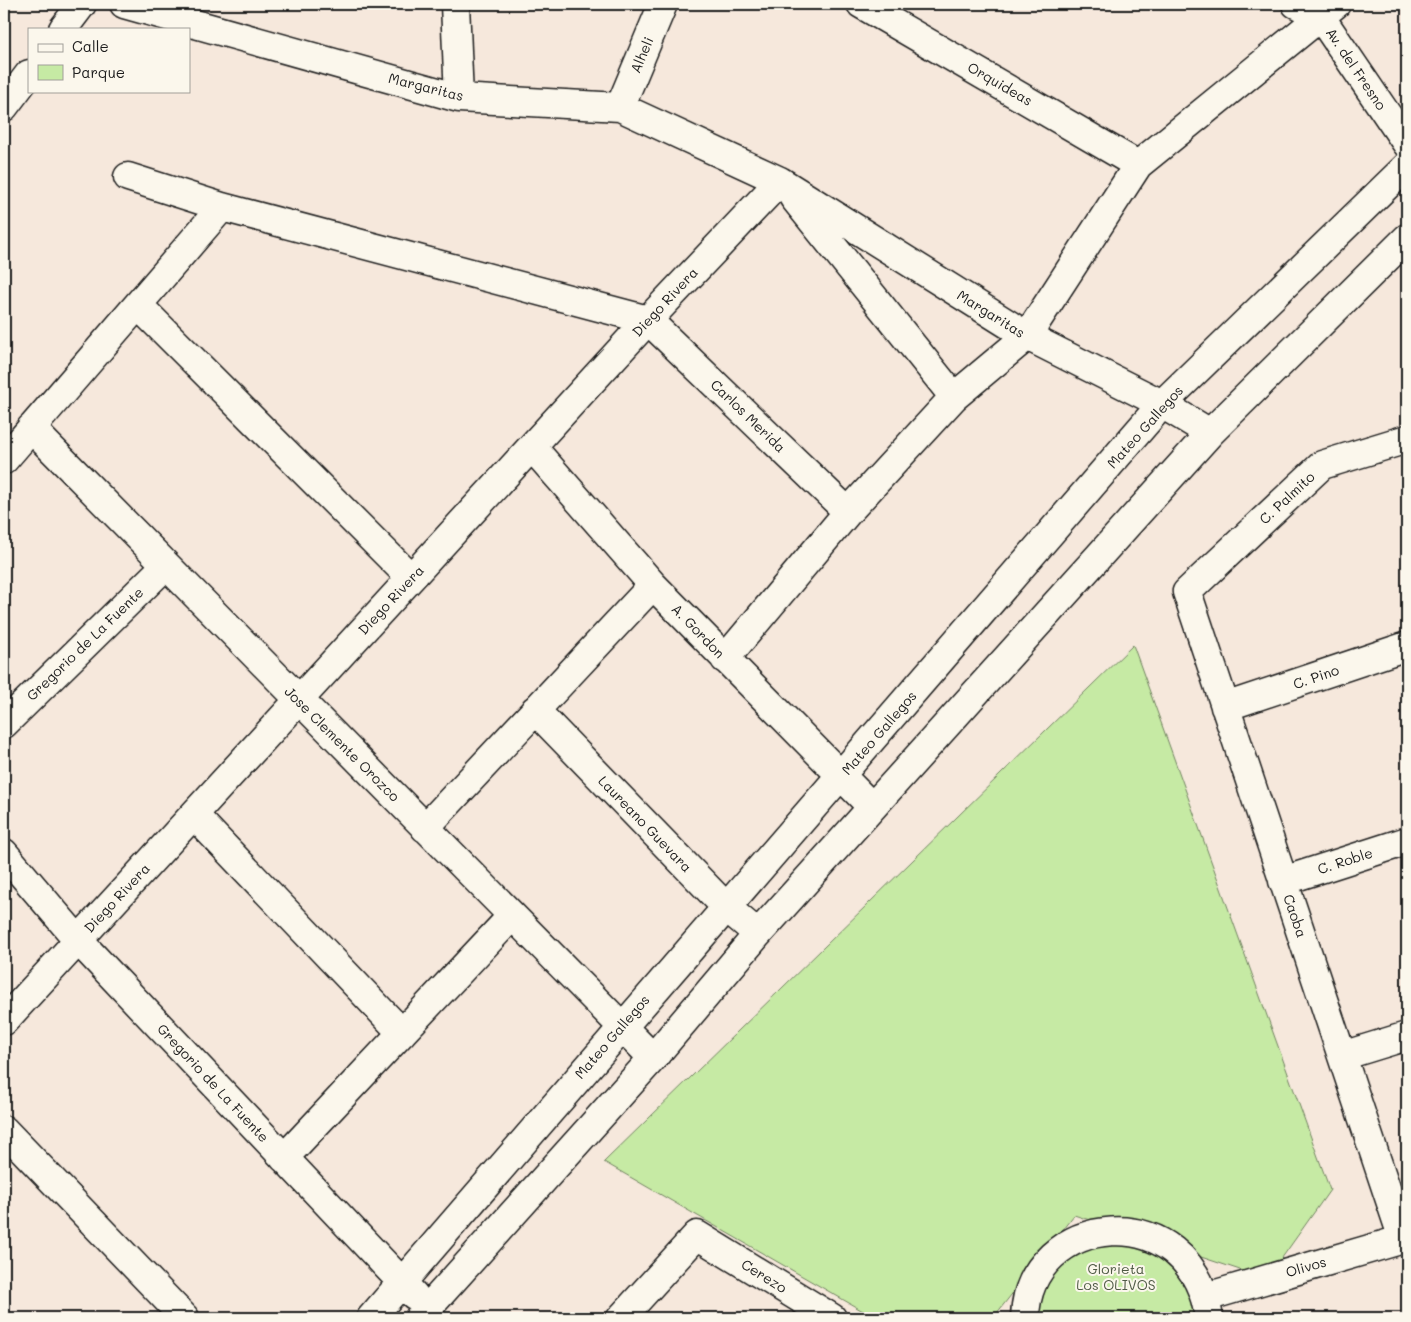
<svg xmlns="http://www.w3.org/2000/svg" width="1411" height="1322" font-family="Mali,sans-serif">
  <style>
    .green { fill: #c6eaa4; stroke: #718360 }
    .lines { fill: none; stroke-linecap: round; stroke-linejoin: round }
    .street-casing { stroke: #1c1c1c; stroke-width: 31 }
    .street { stroke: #fbf7ec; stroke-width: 28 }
    .labels { text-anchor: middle; stroke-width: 4; stroke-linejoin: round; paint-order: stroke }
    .street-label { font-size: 14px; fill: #1c1c1c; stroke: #fbf7ec }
    .park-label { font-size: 14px; fill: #4f5a45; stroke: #fbf7ec }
  </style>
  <rect width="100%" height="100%" fill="#f6e8dc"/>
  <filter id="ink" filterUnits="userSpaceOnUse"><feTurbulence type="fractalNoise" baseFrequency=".02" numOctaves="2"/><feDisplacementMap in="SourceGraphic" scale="10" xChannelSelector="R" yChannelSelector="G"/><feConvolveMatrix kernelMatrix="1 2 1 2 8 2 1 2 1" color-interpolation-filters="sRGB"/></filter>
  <g filter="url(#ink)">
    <!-- green -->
    <path class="green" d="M1133 645 1330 1190 1267 1279 1135 1235 1206 1297 1202 1318H1029L1067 1245 1124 1231 1074 1215 993 1318H875L604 1162Z"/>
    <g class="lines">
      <defs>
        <path id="street" d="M124 4 459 98 620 107 780 181 1027 336 1162 404 1210 433
          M455 4 459 98
          M861 4 1138 165
          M1296 4 1320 16 1407 144
          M63 29 82 4
          M4 107 29 74
          M620 107 663 4
          M128 177 222 207 648 320 848 512
          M794 198 954 397
          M138 305 411 578
          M31 428 653 1058
          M532 447 653 585 872 807
          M4 460 222 207
          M725 659 848 512 954 397 1027 336 1138 165 1336 4
          M1225 707 1407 646
          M535 710 726 907 758 934
          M4 724 166 565
          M194 815 402 1033
          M425 828 653 585
          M4 853 78 940 414 1295
          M1283 881 1407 841
          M4 1021 648 320 780 181
          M1342 1056 1407 1036
          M4 1130 185 1318
          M284 1158 512 916
          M1403 1239 1187 592 1322 465 1407 439
          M1206 1297 1407 1238
          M371 1318 1162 404 1407 166
          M419 1318 653 1058 758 934 1210 433 1407 238
          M621 1318 697 1235 832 1318
          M1025 1318C1027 1212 1192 1193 1209 1318"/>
      </defs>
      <!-- street casing -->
      <use href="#street" class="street-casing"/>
      <!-- street -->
      <use href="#street" class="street"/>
    </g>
  </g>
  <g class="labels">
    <!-- street labels -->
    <g class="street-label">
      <text transform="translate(642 55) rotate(-67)" y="5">Alheli</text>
      <text transform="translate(1356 69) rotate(56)" y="5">Av. del Fresno</text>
      <text transform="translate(1000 84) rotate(30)" y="5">Orquideas</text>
      <text transform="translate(426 87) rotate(14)" y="5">Margaritas</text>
      <text transform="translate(665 302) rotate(-47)" y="5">Diego Rivera</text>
      <text transform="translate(991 314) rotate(32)" y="5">Margaritas</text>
      <text transform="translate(748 416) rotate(44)" y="5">Carlos Merida</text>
      <text transform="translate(1145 427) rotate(-48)" y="5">Mateo Gallegos</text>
      <text transform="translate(1287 498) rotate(-43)" y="5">C. Palmito</text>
      <text transform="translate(391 600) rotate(-47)" y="5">Diego Rivera</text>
      <text transform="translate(698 631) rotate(46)" y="5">A. Gordon</text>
      <text transform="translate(85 644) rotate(-44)" y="5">Gregorio de La Fuente</text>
      <text transform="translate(1316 677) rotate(-19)" y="5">C. Pino</text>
      <text transform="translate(879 733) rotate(-49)" y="5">Mateo Gallegos</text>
      <text transform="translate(342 744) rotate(45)" y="5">Jose Clemente Orozco</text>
      <text transform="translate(645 824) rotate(46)" y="5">Laureano Guevara</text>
      <text transform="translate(1345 861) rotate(-18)" y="5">C. Roble</text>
      <text transform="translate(117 898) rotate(-47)" y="5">Diego Rivera</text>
      <text transform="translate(1295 916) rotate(71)" y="5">Caoba</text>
      <text transform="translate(612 1037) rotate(-49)" y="5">Mateo Gallegos</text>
      <text transform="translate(213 1083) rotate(47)" y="5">Gregorio de La Fuente</text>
      <text transform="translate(1306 1267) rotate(-16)" y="5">Olivos</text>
      <text transform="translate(764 1276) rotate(32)" y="5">Cerezo</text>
    </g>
    <!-- park labels -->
    <g class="park-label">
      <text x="1116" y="1274">Glorieta<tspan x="1116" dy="16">Los OLIVOS</tspan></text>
    </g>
  </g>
  <!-- margin -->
  <rect width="1411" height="1322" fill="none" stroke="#fbf7ec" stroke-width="20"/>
  <rect x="10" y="10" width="1391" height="1302" fill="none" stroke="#1c1c1c" stroke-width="2" filter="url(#ink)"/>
  <!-- legend -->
  <rect x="28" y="28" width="162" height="65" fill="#fbf7ec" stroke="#a29f99"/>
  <rect x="38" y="44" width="25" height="8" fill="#fbf7ec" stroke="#a29f99"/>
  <text x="72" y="52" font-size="15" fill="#1c1c1c">Calle</text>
  <rect x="38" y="65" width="25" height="15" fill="#c6eaa4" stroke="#a29f99"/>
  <text x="72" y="78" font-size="15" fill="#1c1c1c">Parque</text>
</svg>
